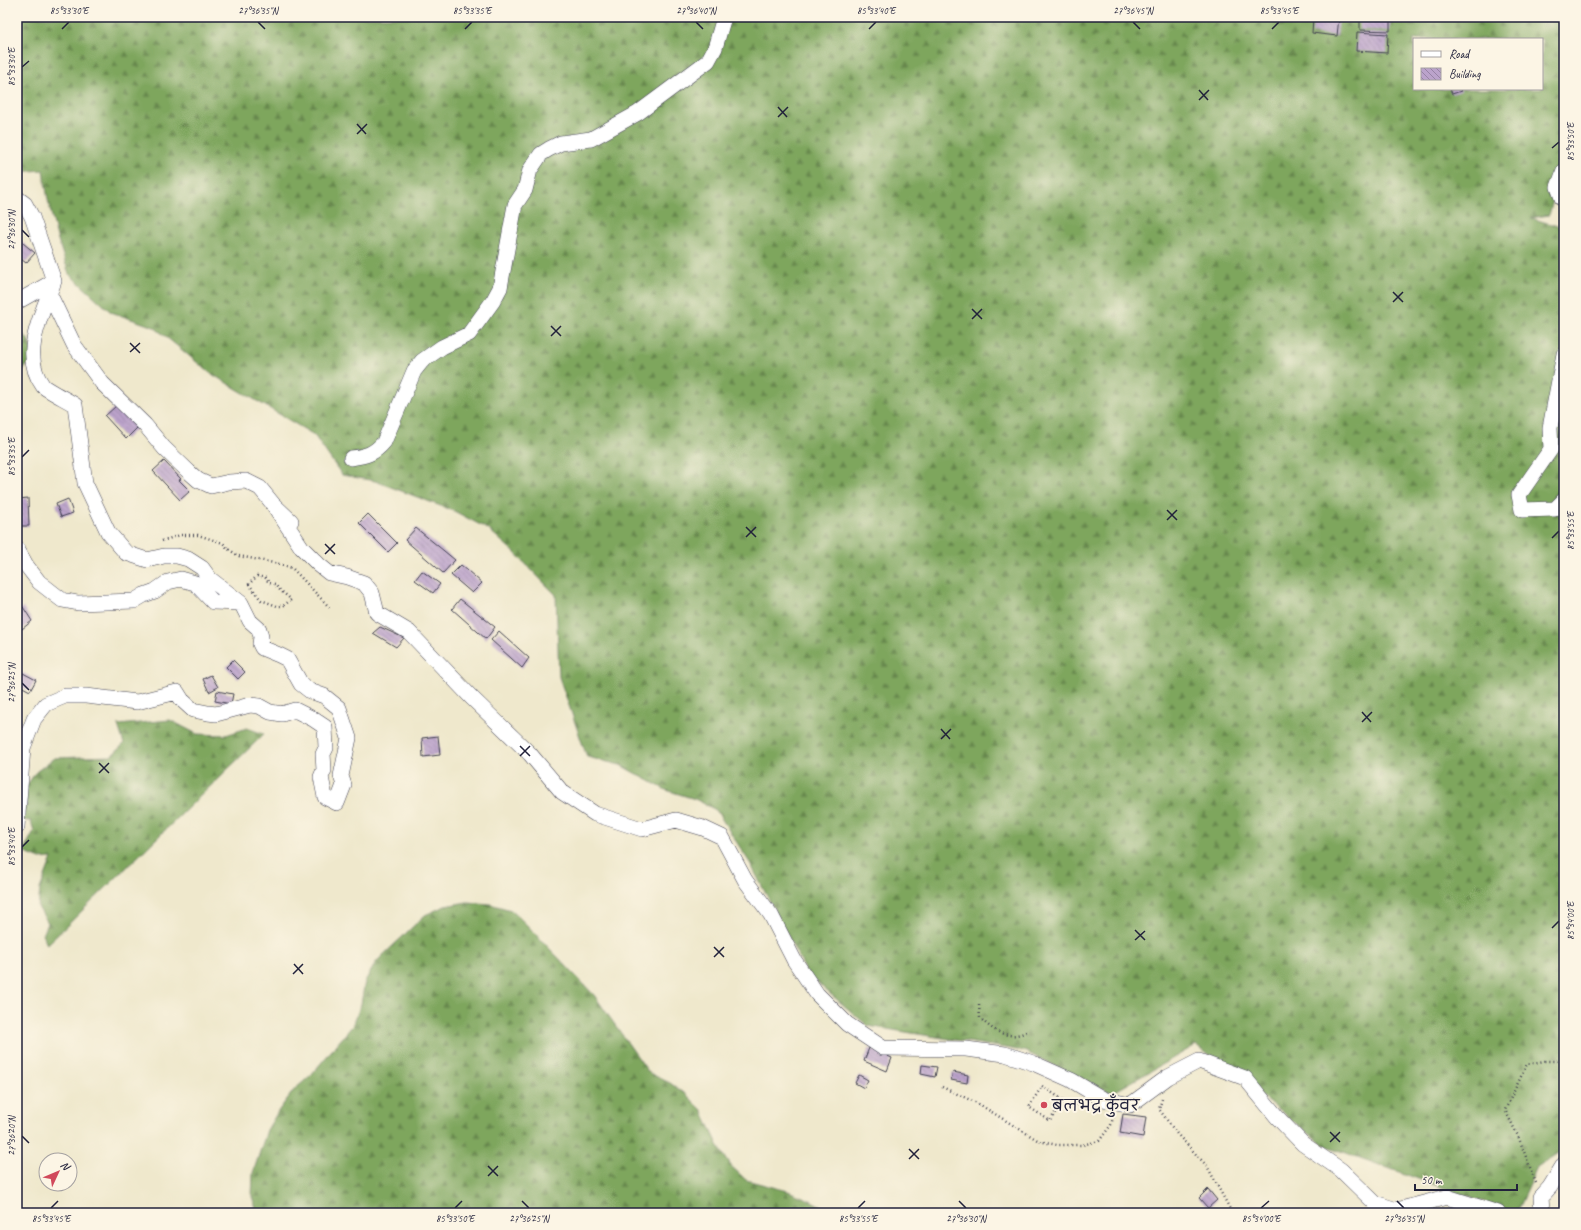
<svg xmlns="http://www.w3.org/2000/svg" width="1581" height="1230" font-family="Caveat,'Playpen Sans Deva',sans-serif">
  <style>
    .forest { fill: url(#forest-firs); stroke: #50644c; fill-rule: evenodd }
    .building { fill: url(#building-back-hatch) }
    .lines { fill: none; stroke-linecap: round; stroke-linejoin: round }
    .minor-casing { stroke: #414051; stroke-width: 16 }
    .path { stroke: #414051; stroke-width: 2.5; stroke-dasharray: 1 3; stroke-linecap: butt }
    .minor { stroke: #fff; stroke-width: 15 }
    .ticks { fill: none; stroke: #22223b; stroke-width: 1.5 }
    .poi-dot { fill: #d1495b; stroke: #fcf5e5; stroke-width: 1.5 }
    .labels { text-anchor: middle; stroke-width: 4; stroke-linejoin: round; paint-order: stroke }
    .poi-label { font-size: 16px; fill: #22223b; stroke: #fcf5e5; text-anchor: start }
    .neatline { fill: none; stroke: #22223b; stroke-width: 1.5 }
    .ticks-label { font-size: 10px; text-anchor: middle; fill: #22223b }
  </style>
  <defs>
    <pattern id="forest-firs" width="22" height="20" patternUnits="userSpaceOnUse"><rect width="22" height="20" fill="#7ea65d"/><path d="M5 1l3.5 6h-7zM16 11l3.5 6h-7z" fill="#67874e"/></pattern>
    <pattern id="building-back-hatch" width="6" height="6" patternUnits="userSpaceOnUse"><rect width="6" height="6" fill="#bba3cb"/><path d="M-1 5l2 2M0 0l6 6M5-1l2 2" fill="none" stroke="#9884a6"/></pattern>
  </defs>
  <rect width="100%" height="100%" fill="#fcf5e5"/>
  <filter id="ink" filterUnits="userSpaceOnUse"><feTurbulence type="fractalNoise" baseFrequency=".025" numOctaves="2"/><feDisplacementMap in="SourceGraphic" scale="8" xChannelSelector="R" yChannelSelector="G"/><feConvolveMatrix kernelMatrix="1 2 1 2 8 2 1 2 1" color-interpolation-filters="sRGB"/></filter>
  <filter id="wash" filterUnits="userSpaceOnUse"><feTurbulence type="fractalNoise" baseFrequency=".012" numOctaves="4" result="noise"/><feDisplacementMap in="SourceGraphic" scale="16" xChannelSelector="R" yChannelSelector="G"/><feGaussianBlur stdDeviation="0.9" result="paint"/><feColorMatrix in="noise" values="0 0 0 0 0 0 0 0 0 0 0 0 0 0 0 0 0 1.4 0 .05"/><feComposite in="paint" operator="in"/></filter>
  <g filter="url(#wash)">
    <rect width="100%" height="100%" fill="#efe8cc"/>
    <!-- forest -->
    <path class="forest" d="M17 17H1564V161L1549 215 1531 218 1564 228V1149L1537 1167 1516 1213H1513L1324 1145 1196 1045 1112 1093 1024 1051 868 1026 808 975 750 863 716 810 695 799 666 790 620 765 587 757 559 677 556 595 513 551 488 529 454 511 375 481 342 475 314 435 210 373 154 327 111 312 69 274 57 237 48 200 43 170 17 172ZM1414 39H1542V89H1414Z
      M17 329 28 339 34 358 23 370 17 373Z
      M170 720 197 734 226 735 247 728 264 734 47 945 43 935 48 923 38 907 40 889 52 858 40 859 23 852 34 831 31 821 17 820 22 792 36 772 54 758 111 756 124 744 118 725Z
      M467 902 490 904 511 910 526 924 594 995 649 1073 670 1083 687 1095 702 1110 720 1149 731 1166 746 1180 788 1191 810 1200 834 1213H258L252 1197 253 1173 267 1130 279 1110 294 1090 311 1075 353 1025 361 1004 365 981 377 961 425 915 445 906Z"/>
    <g id="blocks">
      <!-- building -->
      <path class="building" d="M1313 17H1339L1337 36 1312 33Z
        M1360 17H1390V31L1360 30Z
        M1357 32 1388 34 1387 53 1356 51Z
        M1450 89H1460L1461 91 1452 94Z
        M17 238 35 253 26 263 17 256Z
        M116 406 137 428 126 439 105 416Z
        M164 461 181 479 179 480 190 491 180 500 153 471Z
        M28 498 29 526H19L18 499Z
        M68 499 73 513 61 517 56 504Z
        M368 514 397 543 388 552 359 523Z
        M416 528 455 560 443 573 405 540Z
        M461 565 482 583 472 593 451 575Z
        M422 571 440 584 433 593 415 580Z
        M460 599 495 627 486 639 452 609Z
        M23 607 32 621 22 629 17 622V611Z
        M380 627 404 638 396 647 373 633Z
        M499 631 529 658 522 668 491 640Z
        M233 660 245 672 238 679 226 667Z
        M23 673 36 680 30 691 17 684Z
        M211 675 218 687 209 692 203 679Z
        M217 691 233 694 231 704 215 701Z
        M438 736 440 755 423 757 422 738Z
        M869 1048 892 1058 887 1071 864 1061Z
        M922 1065 937 1067 935 1077 921 1074Z
        M953 1072 968 1075 967 1083 951 1080Z
        M859 1075 868 1080 864 1088 855 1083Z
        M1123 1114 1146 1117 1143 1137 1120 1133Z
        M1208 1189 1217 1200 1208 1208 1199 1198Z
        M1194 1208 1199 1213H1189Z"/>
    </g>
  </g>
  <g filter="url(#ink)">
    <use href="#blocks" fill-opacity="0" stroke="#414051" stroke-width="1"/>
    <g class="lines">
      <defs>
        <path id="minor" d="M1564 171 1558 187 1562 198H1564
          M17 198 25 204 32 217 54 281C43 313 19 354 43 386 47 390 69 401 75 405L85 483 108 532 126 553 147 560 164 556H177L188 559 202 568 210 579 241 603 213 602 195 583 181 579 168 582 155 591 144 595 134 601 78 603 62 600 39 582 26 565 17 549
          M50 295 74 345 102 383 145 425 164 448 189 472 198 480 211 486 229 482 246 481 260 488 273 504
          M17 302 54 281
          M1564 354 1550 428 1551 449 1519 495 1522 510 1555 509 1564 500
          M351 458C366 456 374 454 384 442L414 371 422 361 442 347 469 334 493 301 500 288 515 205 525 190 530 170 541 154 549 149 561 143 591 139 638 113 708 61 715 48 724 17
          M291 521 273 504 302 548 319 565 329 573 347 577 364 583 372 593 377 613 409 632 471 697 530 754 562 792 595 814 642 829 676 820 703 828 722 837 745 880 771 915 794 960 817 994 847 1024 883 1048 966 1049 1005 1054 1033 1063 1071 1080 1103 1099 1130 1105 1168 1077 1199 1061 1245 1078 1277 1117 1303 1144 1341 1170 1375 1203 1397 1210 1447 1197 1498 1213
          M17 827 23 748 34 719 46 704 65 696H86L137 702 177 692 182 700 193 710 208 713 216 714 250 705 259 706 270 712 282 714 295 710 313 719 325 727 326 748 323 754 324 770 321 777 325 797 337 803 344 785 341 776 349 738 339 708 324 696 310 691 301 684 287 659 279 655 262 648 260 644 261 637 259 629 250 621 241 603
          M1542 1213 1541 1197 1550 1187 1564 1164"/>
      </defs>
      <!-- minor casing -->
      <use href="#minor" class="minor-casing"/>
      <!-- path -->
      <path class="path" d="M162 541 180 535H198L223 543 228 549 239 556 279 564 292 568 331 609
        M257 576 266 578 269 583 275 584C279 591 286 594 291 600L283 606H277L261 600 249 584Z
        M979 1005 980 1018C994 1032 1010 1041 1028 1031
        M1042 1086 1063 1100 1050 1121 1029 1107Z
        M942 1087 977 1103 1039 1141 1057 1145H1082L1099 1141 1111 1125 1114 1114
        M1162 1099 1159 1109 1177 1134 1207 1166 1232 1213
        M1060 1104 1084 1105
        M1536 1183 1518 1136 1505 1110 1527 1064 1545 1061H1564"/>
      <!-- minor -->
      <use href="#minor" class="minor"/>
    </g>
  </g>
  <!-- ticks -->
  <path class="ticks" d="M258 22 265 29M696 22 703 29M1133 22 1140 29M62 29 69 22M465 29 472 22M869 29 876 22M1272 29 1279 22M22 67 29 61M1199 90 1208 100M1199 100 1209 90M778 107 787 117M778 117 788 107M357 124 366 134M357 134 367 124M1552 148 1559 142M22 230 29 237M1393 292 1403 302M1393 302 1403 292M972 309 982 319M972 319 982 309M551 326 561 336M551 336 561 326M130 343 140 353M130 352 140 343M22 457 29 450M1167 510 1177 520M1167 520 1177 510M746 527 756 537M746 537 756 527M1552 538 1559 531M325 544 335 554M325 554 335 544M22 683 29 690M1362 712 1371 722M1362 722 1372 712M941 729 950 739M941 739 951 729M520 746 530 756M520 756 530 746M99 763 109 773M99 773 109 763M22 847 29 840M1552 928 1559 921M1135 930 1145 940M1135 940 1145 931M714 947 724 957M714 957 724 947M294 964 303 974M293 974 303 964M1330 1132 1340 1142M22 1136 29 1143M1330 1142 1340 1132M909 1149 919 1159M909 1159 919 1149M488 1166 498 1176M488 1176 498 1166M522 1201 529 1208M959 1201 966 1208M1397 1201 1404 1208M51 1208 58 1201M455 1208 462 1201M858 1208 865 1201M1261 1208 1269 1201"/>
  <!-- markers -->
  <circle class="poi-dot" cx="1044" cy="1105" r="4"/>
  <g class="labels">
    <!-- poi labels -->
    <g class="poi-label">
      <text x="1052" y="1111">बलभद्र कुँवर</text>
    </g>
  </g>
  <!-- margin -->
  <rect width="1581" height="1230" fill="none" stroke="#fcf5e5" stroke-width="44"/>
  <!-- legend -->
  <rect x="1413" y="38" width="130" height="52" fill="#fcf5e5" stroke="#a5a1a1"/>
  <rect x="1421" y="51" width="20" height="6" fill="#ffffff" stroke="#a5a1a1"/>
  <text x="1449" y="58" font-size="12" fill="#22223b">Road</text>
  <rect x="1421" y="68" width="20" height="12" fill="url(#building-back-hatch)" stroke="#a5a1a1"/>
  <text x="1449" y="78" font-size="12" fill="#22223b">Building</text>
  <!-- north arrow -->
  <g transform="translate(58 1172) rotate(46)"><circle r="19" fill="#fcf5e5" stroke="#a5a1a1"/>
  <path d="M0-3L7 15L0 10L-7 15Z" fill="#d1495b"/>
  <text y="-6" font-size="11" font-weight="bold" text-anchor="middle" fill="#22223b">N</text>
  </g>
  <!-- scale -->
  <path d="M1415 1184v6h102v-6" fill="none" stroke="#22223b" stroke-width="2"/>
  <text x="1421" y="1184" font-size="12" fill="#22223b" stroke="#fcf5e5" stroke-width="3" paint-order="stroke">50 m</text>
  <rect x="22" y="22" width="1537" height="1186" class="neatline"/>
  <g class="ticks-label">
    <text x="69" y="14">85°33'30"E</text>
    <text x="258" y="14">27°36'35"N</text>
    <text x="472" y="14">85°33'35"E</text>
    <text x="696" y="14">27°36'40"N</text>
    <text x="876" y="14">85°33'40"E</text>
    <text x="1133" y="14">27°36'45"N</text>
    <text x="1279" y="14">85°33'45"E</text>
    <text transform="translate(11 67) rotate(-90)" y="4">85°33'30"E</text>
    <text transform="translate(1570 142) rotate(-90)" y="4">85°33'50"E</text>
    <text transform="translate(11 230) rotate(-90)" y="4">27°36'30"N</text>
    <text transform="translate(11 457) rotate(-90)" y="4">85°33'35"E</text>
    <text transform="translate(1570 531) rotate(-90)" y="4">85°33'55"E</text>
    <text transform="translate(11 683) rotate(-90)" y="4">27°36'25"N</text>
    <text transform="translate(11 847) rotate(-90)" y="4">85°33'40"E</text>
    <text transform="translate(1570 921) rotate(-90)" y="4">85°34'00"E</text>
    <text transform="translate(11 1136) rotate(-90)" y="4">27°36'20"N</text>
    <text x="51" y="1222">85°33'45"E</text>
    <text x="455" y="1222">85°33'50"E</text>
    <text x="529" y="1222">27°36'25"N</text>
    <text x="858" y="1222">85°33'55"E</text>
    <text x="966" y="1222">27°36'30"N</text>
    <text x="1261" y="1222">85°34'00"E</text>
    <text x="1404" y="1222">27°36'35"N</text>
  </g>
</svg>
